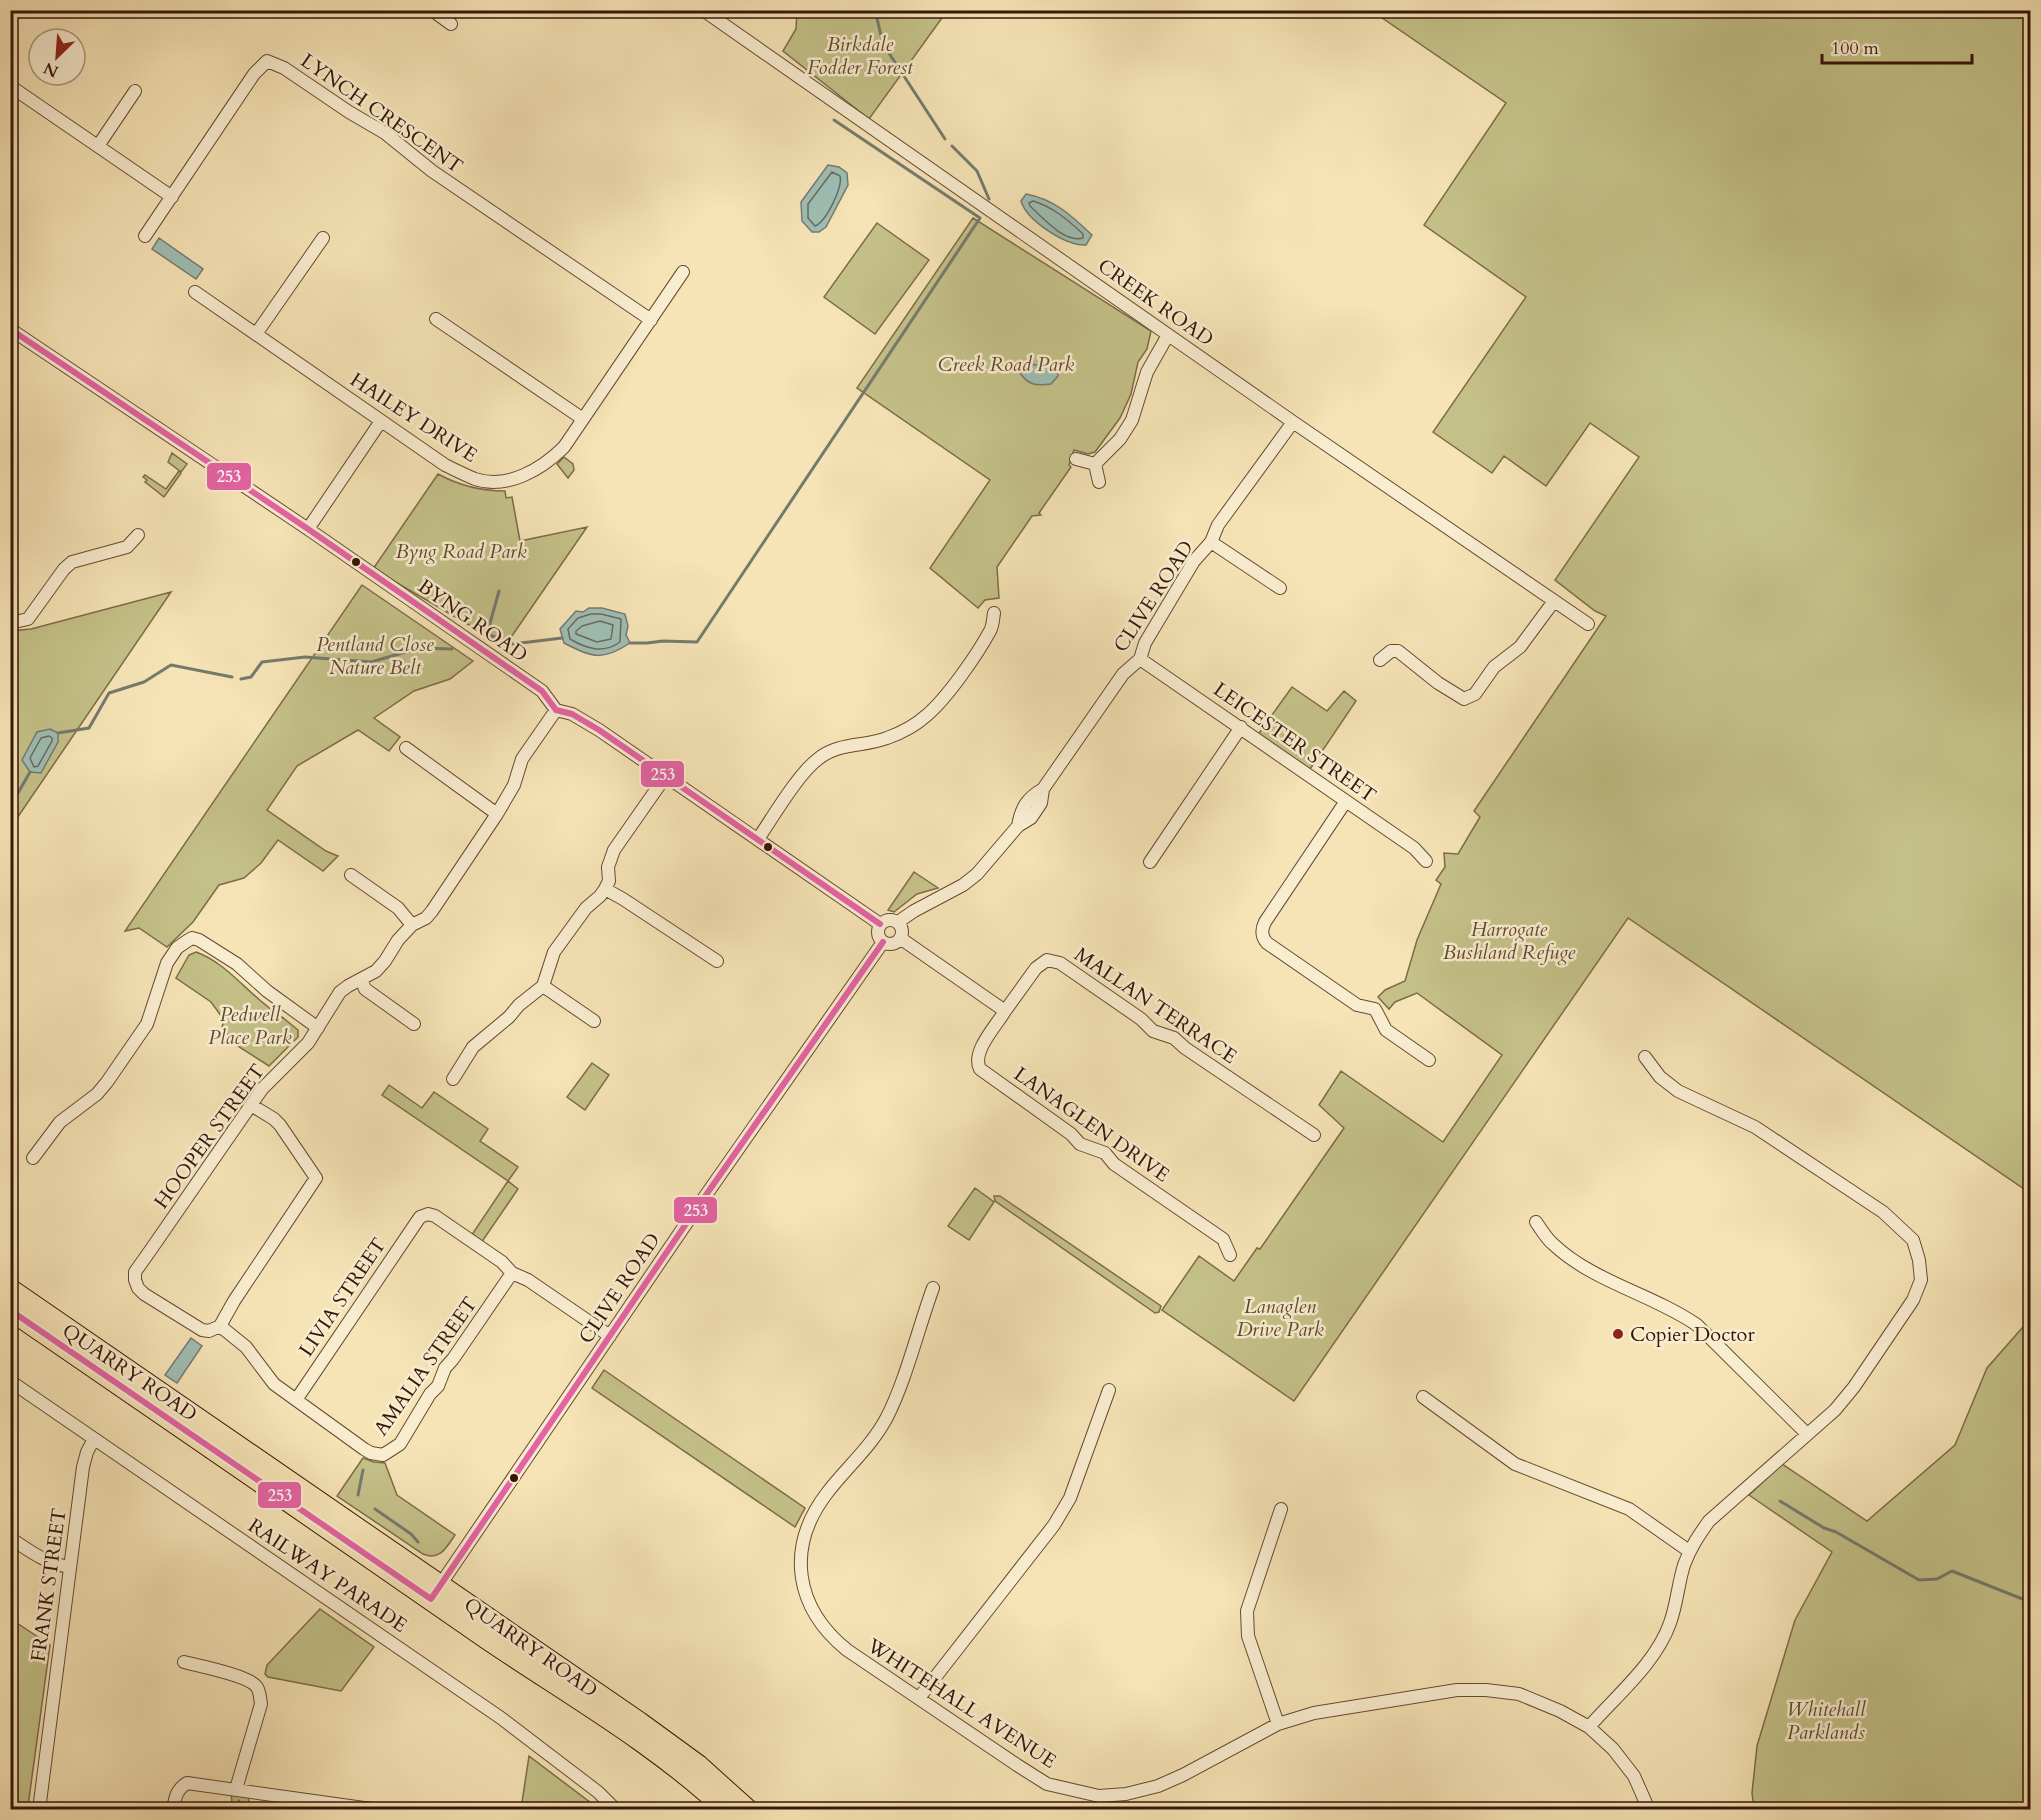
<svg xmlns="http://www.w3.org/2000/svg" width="2041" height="1820" font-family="Cardo,serif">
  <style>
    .green { fill: #c4c188; stroke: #7e6b48; stroke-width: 1.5 }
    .water { fill: #9ebeb4; stroke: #757a6f; stroke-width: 1.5 }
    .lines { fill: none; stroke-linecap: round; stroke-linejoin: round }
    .shore { stroke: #6a6a5e; stroke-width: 1.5 }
    .stream { stroke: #757a6f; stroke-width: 3 }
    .street-casing { stroke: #674933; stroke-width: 14 }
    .primary-casing { stroke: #371507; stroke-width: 22 }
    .street { stroke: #f9edd0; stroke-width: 12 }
    .primary { stroke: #f6e4b6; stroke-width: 20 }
    .bus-1-casing { stroke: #f9edd0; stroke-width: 10 }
    .bus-1 { stroke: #e463a4; stroke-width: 6 }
    .bus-dot { fill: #371507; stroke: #f9edd0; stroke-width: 2 }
    .poi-dot { fill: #8f2418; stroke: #f9edd0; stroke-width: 2 }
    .labels { text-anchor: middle; stroke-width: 5; stroke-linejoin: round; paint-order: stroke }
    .park-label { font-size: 20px; font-style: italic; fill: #61492e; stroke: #f9edd0 }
    .street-label { font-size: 20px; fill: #371507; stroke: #f9edd0 }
    .poi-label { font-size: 20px; fill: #371507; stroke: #f9edd0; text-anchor: start }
    .line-badge { stroke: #f9edd0; stroke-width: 2 }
    .badge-label { font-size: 16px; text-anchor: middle; font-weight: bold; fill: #fff }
  </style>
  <rect width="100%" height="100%" fill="#f6e4b6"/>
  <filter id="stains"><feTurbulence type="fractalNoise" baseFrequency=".00333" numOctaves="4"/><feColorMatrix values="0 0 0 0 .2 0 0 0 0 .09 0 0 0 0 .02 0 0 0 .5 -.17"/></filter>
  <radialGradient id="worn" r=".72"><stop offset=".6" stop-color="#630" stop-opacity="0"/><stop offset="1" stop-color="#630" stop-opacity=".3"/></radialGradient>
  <!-- green -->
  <path class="green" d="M797 11H947L869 119 783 51 796 29Z
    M1372 11H2030V1193L1628 918 1294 1401 1162 1310 1199 1256 1234 1281 1257 1248 1260 1249 1344 1128 1319 1105 1341 1071 1443 1142 1502 1055 1417 993 1395 1002 1389 1009 1378 997 1385 990 1405 981 1417 940 1441 884 1436 880 1445 867 1444 853 1458 854 1480 817 1474 811 1606 616 1595 611 1555 580 1639 457 1590 423 1546 486 1504 456 1492 473 1433 432 1526 297 1424 225 1506 103Z
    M973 218 1151 331 1147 349 1138 362 1131 394 1120 418 1095 452 1088 454 1074 450 1069 465 1071 467 1039 513 1041 515 1032 516 997 567 999 598 985 600 978 608 930 568 990 480 857 388Z
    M877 223 929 260 875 334 824 297Z
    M172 453 187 464 181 472 168 462Z
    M564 457 573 464 574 470 568 478 557 464Z
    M179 471 181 473 164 497 145 482 147 480 143 477 145 475 166 489Z
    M438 474C460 486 480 491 505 491L506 498 512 497 520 541 587 527 505 646 373 569Z
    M362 585 473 661 450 679 414 691 374 718 400 737 389 751 358 730 297 766 267 810 326 851 338 856 323 871 278 840 261 863 244 878 219 885 193 922 167 947 139 928 125 931Z
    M171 592 11 827V631L31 629Z
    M1292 687 1327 711 1344 691 1356 701 1308 772 1257 736Z
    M914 872 938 888 917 894 894 912 888 910Z
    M196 952C227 963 248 994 275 1012L272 1017 279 1021 282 1017 298 1030V1037L269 1066 233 1043 222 1027 224 1020 211 1002 176 978 189 955Z
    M592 1063 609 1075 585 1110 567 1097Z
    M389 1085 422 1108 434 1092 488 1129 480 1141 518 1167 508 1181 518 1189 479 1246 469 1239 508 1181 382 1095Z
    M975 1188 994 1202 969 1240 948 1226Z
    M1000 1196 1161 1306 1159 1312 1155 1313 995 1201 994 1196Z
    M2030 1319V1809H1754L1752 1793 1757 1746 1795 1620 1832 1552 1749 1495 1782 1464 1867 1521 1955 1445 1987 1368Z
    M604 1370 805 1508 795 1527 592 1388Z
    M363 1458 374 1462 385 1463 397 1495 455 1535C446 1548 440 1561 423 1554L337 1496Z
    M320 1609 374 1647 341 1691 268 1677 265 1674 267 1665Z
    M11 1619 50 1645 28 1806 11 1804Z
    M529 1756 599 1809H521Z
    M231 1794 248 1796 250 1809H233Z"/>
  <!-- water -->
  <path class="water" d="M828 165 839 167 847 173 848 185 826 227 819 232H812L802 221 801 202Z
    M1026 194C1054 199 1072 216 1092 235L1086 245C1066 246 1027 221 1021 201Z
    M159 238 203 269 196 279 152 249Z
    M1049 360 1057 366 1058 376 1051 384C1036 386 1028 385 1020 373L1025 364 1040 365Z
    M589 608H602L625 614 628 626 626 635 630 643C603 661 592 658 564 643L560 629 576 611 583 612Z
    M50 729 58 733V742L41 773 30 772 22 760 37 732Z
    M191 1338 202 1346 177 1383 165 1375Z"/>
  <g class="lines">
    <!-- shore -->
    <path class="shore" d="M832 172 840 176C843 187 826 222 815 226L808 218V204Z
      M1033 201C1053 207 1068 220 1083 234V238C1064 243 1043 218 1030 206L1029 203Z
      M591 614H601L621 619 620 642C603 654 587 649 570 639L568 629 578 618Z
      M600 621 613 625 611 639 597 642 576 634V631L582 626Z
      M49 736 52 738V741L38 766 34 767 30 758 41 738Z"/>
    <!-- stream -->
    <path class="stream" d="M875 10 883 44 945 139
      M952 146 977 171 989 199
      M499 591 487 634 513 644 562 638
      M630 643H647L663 641 697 642 980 218 834 120
      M241 679 251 677 262 662 305 657 371 662 420 648 452 649
      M58 733 89 728 109 693 144 682 171 665 232 677
      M10 796 18 793 30 772
      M358 1495 363 1470
      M1780 1501 1824 1528 1836 1532 1919 1580 1937 1579 1952 1571 2030 1602
      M375 1509 411 1534 418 1542
      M239 1801 241 1810"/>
    <defs>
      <path id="street" d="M432 10 451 24
        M703 10 1293 422 1588 624
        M10 86 172 197
        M98 146 135 91
        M145 236 254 74 267 61 284 68 349 112 385 133 432 171 651 320
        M195 292 445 465C455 470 465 475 475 479 507 490 542 469 564 447L683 272
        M436 319 583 419
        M10 329 308 529 542 691 556 710 572 714 599 730 880 924
        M256 334 323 238
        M1076 459 1095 464 1099 482
        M1095 464 1120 439 1127 428 1132 420 1147 372 1168 335
        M308 529 381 421
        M1211 542 1280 588
        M10 623 28 619 64 569 72 562 127 547 138 535
        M1140 659 1414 848 1426 861
        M1380 660 1391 651H1398L1438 683 1464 699 1475 694 1494 667 1520 647 1554 601
        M406 748 497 814
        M1346 801 1265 922C1261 930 1261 936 1267 943L1357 1005 1375 1009 1386 1030 1429 1060
        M1018 826C1021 808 1027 798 1043 789L1123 674 1140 659 1145 643 1194 561 1211 542 1218 525 1293 422
        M758 839C773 817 798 774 818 759 839 742 864 747 887 738 901 733 916 725 927 715 947 698 977 655 990 631 993 626 993 619 994 613
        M1150 862 1241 727
        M351 875 398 908 412 925
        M605 889 623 899 717 961
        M878 932a12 12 0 1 1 24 0a12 12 0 1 1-24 0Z
        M898 922 914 911 963 885 977 874 1018 826 1031 818 1041 803 1043 789
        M900 938 1005 1011 1036 968 1047 960 1060 963 1141 1019 1153 1031 1174 1038 1185 1048 1314 1135
        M361 979 365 989 414 1024
        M543 986 594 1021
        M1005 1011C996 1026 971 1052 980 1069L1071 1134 1080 1144 1105 1153 1114 1164 1223 1239 1230 1255
        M453 1079 473 1047 509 1017 519 1005 543 986 554 952 586 908 600 896 605 889 609 881 608 867 614 850 665 777
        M33 1158 60 1122 97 1094 107 1082 147 1024 167 963 177 948 187 941 192 938 199 940 237 964 267 991 318 1028
        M1536 1222C1541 1229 1546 1238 1553 1244 1593 1282 1652 1294 1697 1325L1807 1434
        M933 1288C918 1329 906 1380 887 1417 872 1446 846 1468 827 1493 785 1548 795 1608 847 1650L1017 1765 1047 1784 1099 1796 1126 1794 1158 1786 1183 1775 1278 1724 1314 1713 1457 1690H1486L1519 1694 1560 1711 1589 1727 1613 1749 1634 1776 1649 1810
        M220 1326 209 1331 202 1330 144 1294 138 1288 135 1280V1272L152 1248 262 1089 308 1043 340 992 348 986 376 971 385 961 398 940 412 925 426 918 432 911 497 814 514 785 522 759 556 710
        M220 1326 246 1347 274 1384 364 1449 371 1453 383 1455 400 1444 430 1394 438 1386 445 1368 453 1359 512 1273
        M220 1326 234 1301 316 1178 280 1125 274 1119 251 1105
        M10 1381 501 1718 598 1792 616 1810
        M1423 1397 1515 1464 1629 1509 1689 1551
        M296 1400 420 1217 428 1214 435 1216 502 1262 512 1273 528 1280 610 1336
        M10 1538C30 1551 46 1564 70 1567
        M436 1591 692 1215 883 942
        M184 1662C199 1666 247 1675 256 1686 260 1690 260 1698 261 1704L236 1789
        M919 1698 1054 1525 1070 1498 1109 1390
        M1278 1724 1248 1636 1247 1611 1281 1509
        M1589 1727C1617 1695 1656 1663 1670 1623 1677 1604 1678 1584 1684 1565 1690 1548 1699 1535 1709 1521L1835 1410 1854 1387 1913 1300 1921 1280 1919 1260 1913 1240 1883 1212 1755 1127 1678 1091 1660 1077 1645 1057
        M39 1810 83 1467 87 1452 94 1439
        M173 1810C175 1798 176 1790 187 1783L378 1810"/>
      <path id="primary" d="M10 1289 639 1722 698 1765 748 1810
        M10 1310C170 1419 328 1529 487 1639 568 1694 655 1743 726 1810"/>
    </defs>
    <!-- street casing -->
    <use href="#street" class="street-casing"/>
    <!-- primary casing -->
    <use href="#primary" class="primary-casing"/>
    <!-- street -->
    <use href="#street" class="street"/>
    <!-- primary -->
    <use href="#primary" class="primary"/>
    <defs>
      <path id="bus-1" d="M10 329 308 529 542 691 556 710 572 714 599 730 880 924
        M10 1310 431 1599 692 1215 883 942"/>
    </defs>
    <!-- bus-1 casing -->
    <use href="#bus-1" class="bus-1-casing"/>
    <!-- bus-1 -->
    <use href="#bus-1" class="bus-1"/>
  </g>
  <!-- markers -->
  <g class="bus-dot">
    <circle cx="356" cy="562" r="5"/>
    <circle cx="768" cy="847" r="5"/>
    <circle cx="514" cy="1478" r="5"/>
  </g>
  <circle class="poi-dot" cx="1618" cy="1334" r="6"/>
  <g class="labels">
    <!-- park labels -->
    <g class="park-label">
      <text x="860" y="51">Birkdale<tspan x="860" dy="23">Fodder Forest</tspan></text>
      <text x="1006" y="371">Creek Road Park</text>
      <text x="461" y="558">Byng Road Park</text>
      <text x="375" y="651">Pentland Close<tspan x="375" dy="23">Nature Belt</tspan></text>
      <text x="1509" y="936">Harrogate<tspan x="1509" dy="23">Bushland Refuge</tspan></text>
      <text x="250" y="1021">Pedwell<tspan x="250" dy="23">Place Park</tspan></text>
      <text x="1280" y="1313">Lanaglen<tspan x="1280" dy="23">Drive Park</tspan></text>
      <text x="1826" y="1716">Whitehall<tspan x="1826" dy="23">Parklands</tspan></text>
    </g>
    <!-- street labels -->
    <g class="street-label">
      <text transform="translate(382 113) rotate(35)" y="7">LYNCH CRESCENT</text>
      <text transform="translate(1156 302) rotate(35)" y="7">CREEK ROAD</text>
      <text transform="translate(414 417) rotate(33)" y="7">HAILEY DRIVE</text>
      <text transform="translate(1153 596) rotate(-57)" y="7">CLIVE ROAD</text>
      <text transform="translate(473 620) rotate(35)" y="7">BYNG ROAD</text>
      <text transform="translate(1295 742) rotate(35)" y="7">LEICESTER STREET</text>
      <text transform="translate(1156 1005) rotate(34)" y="7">MALLAN TERRACE</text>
      <text transform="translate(1092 1124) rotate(35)" y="7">LANAGLEN DRIVE</text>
      <text transform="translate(209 1136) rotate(-54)" y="7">HOOPER STREET</text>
      <text transform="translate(619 1288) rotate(-56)" y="7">CLIVE ROAD</text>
      <text transform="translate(342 1297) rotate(-56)" y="7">LIVIA STREET</text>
      <text transform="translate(425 1366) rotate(-55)" y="7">AMALIA STREET</text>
      <text transform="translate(130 1372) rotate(34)" y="7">QUARRY ROAD</text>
      <text transform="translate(328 1575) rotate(34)" y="7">RAILWAY PARADE</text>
      <text transform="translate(48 1585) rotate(-82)" y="7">FRANK STREET</text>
      <text transform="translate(531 1647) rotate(35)" y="7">QUARRY ROAD</text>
      <text transform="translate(962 1703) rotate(33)" y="7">WHITEHALL AVENUE</text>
    </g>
    <!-- poi labels -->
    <g class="poi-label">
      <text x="1630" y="1341">Copier Doctor</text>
    </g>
  </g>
  <g class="line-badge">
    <rect x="206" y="462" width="46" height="29" rx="6" fill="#e463a4"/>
    <rect x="640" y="760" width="45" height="28" rx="6" fill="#e463a4"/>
    <rect x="673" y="1196" width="45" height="28" rx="6" fill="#e463a4"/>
    <rect x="257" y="1481" width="45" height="28" rx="6" fill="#e463a4"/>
  </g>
  <g class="badge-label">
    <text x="229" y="482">253</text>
    <text x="663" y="780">253</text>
    <text x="696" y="1216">253</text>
    <text x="280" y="1501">253</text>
  </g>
  <!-- margin -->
  <rect width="2041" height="1820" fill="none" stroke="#f6e4b6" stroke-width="36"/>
  <rect x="12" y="12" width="2017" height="1796" fill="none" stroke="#371507" stroke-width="3"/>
  <rect x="18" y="18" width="2005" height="1784" fill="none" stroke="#371507" stroke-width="1.5"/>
  <!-- north arrow -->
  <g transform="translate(57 57) rotate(205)"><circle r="28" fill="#f9edd0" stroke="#ab9780" stroke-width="1.5"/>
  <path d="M0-4.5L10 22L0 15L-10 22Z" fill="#8f2418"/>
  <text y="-9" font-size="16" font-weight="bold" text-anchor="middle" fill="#371507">N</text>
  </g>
  <!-- scale -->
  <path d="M1822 54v9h150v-9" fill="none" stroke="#371507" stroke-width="3"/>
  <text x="1831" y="54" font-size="18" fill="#371507" stroke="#f9edd0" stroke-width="4.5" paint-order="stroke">100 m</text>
  <rect width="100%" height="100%" filter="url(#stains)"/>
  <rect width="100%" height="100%" fill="url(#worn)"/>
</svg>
